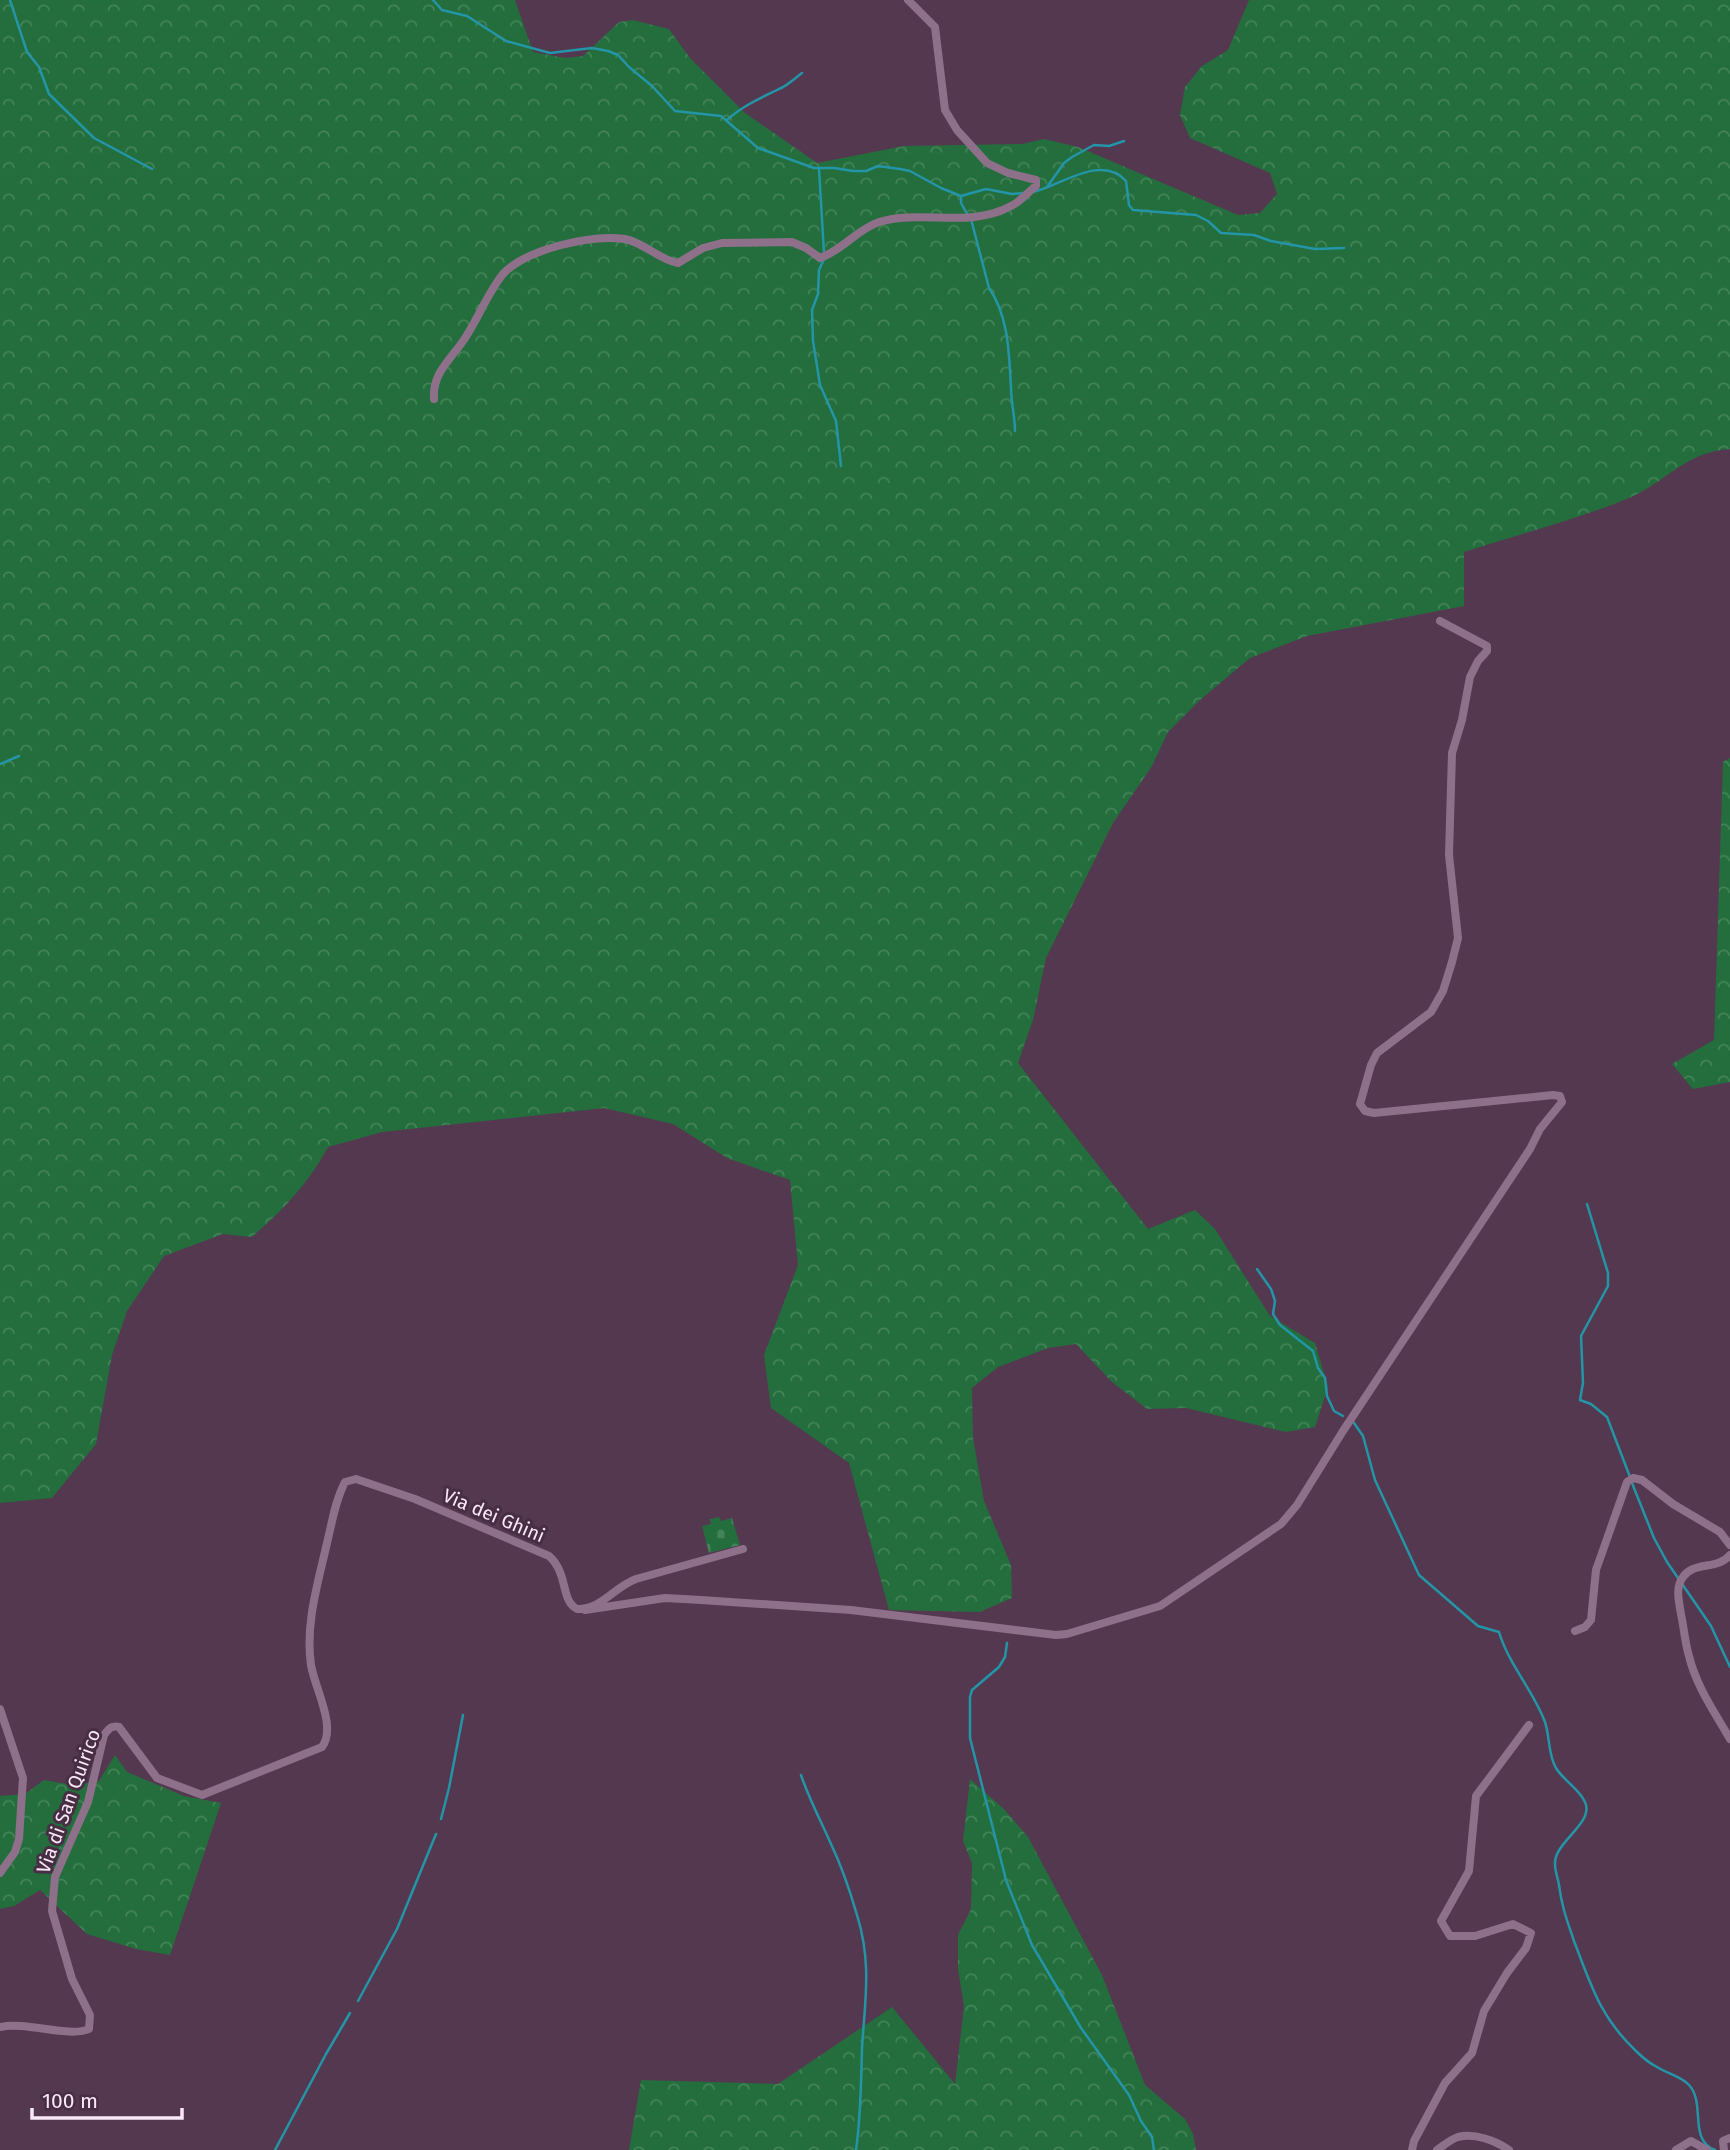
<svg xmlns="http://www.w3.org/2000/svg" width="1730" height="2150" font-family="'Fira Sans',sans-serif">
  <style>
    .forest { fill: url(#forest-crowns) }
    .cemetery { fill: url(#cemetery-stones) }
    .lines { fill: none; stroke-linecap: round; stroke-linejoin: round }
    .stream { stroke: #2495a7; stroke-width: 2.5 }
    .minor { stroke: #8f708b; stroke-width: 8 }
    .labels { text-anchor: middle; stroke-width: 6; stroke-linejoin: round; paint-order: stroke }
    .street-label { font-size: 19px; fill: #f9e8f7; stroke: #482e45 }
  </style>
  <defs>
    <pattern id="forest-crowns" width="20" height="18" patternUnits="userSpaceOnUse" patternTransform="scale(1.75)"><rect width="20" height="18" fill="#236e3c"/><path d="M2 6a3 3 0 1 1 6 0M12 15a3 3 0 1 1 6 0" fill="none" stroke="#448359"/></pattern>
    <pattern id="cemetery-stones" width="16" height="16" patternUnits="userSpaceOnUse" patternTransform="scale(1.75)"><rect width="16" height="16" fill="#236e3c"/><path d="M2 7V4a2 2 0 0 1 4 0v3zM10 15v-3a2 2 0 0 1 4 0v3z" fill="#448359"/></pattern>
  </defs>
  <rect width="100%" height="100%" fill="#533850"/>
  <!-- forest -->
  <path class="forest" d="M0 0H515L533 52 565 58 583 56 619 22 633 20 669 29 690 58 745 113 817 163 904 146 1022 144 1044 139 1078 147 1238 215 1260 213 1277 194 1270 173 1190 138 1180 115 1185 87 1202 66 1228 50 1249 0H1730V449C1685 452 1668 481 1629 498 1576 520 1519 534 1464 552V606L1307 636 1250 658 1200 700 1168 732 1152 766 1113 823 1046 958 1033 1020 1018 1063 1148 1229 1195 1210 1215 1229 1270 1316 1315 1343 1328 1387 1315 1427 1286 1432 1186 1408 1147 1409 1112 1382 1076 1344 1048 1348 998 1367 972 1388 973 1438 984 1501 1011 1565 1012 1598 980 1612 889 1610 849 1463 771 1408 764 1355 798 1265 790 1180 727 1158 673 1124 604 1108 382 1132 328 1147C309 1183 282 1211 252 1237L223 1234 164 1256 127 1311 112 1355 96 1444 52 1498 0 1503Z
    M1730 758V1082L1693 1089 1672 1064 1714 1040 1723 762Z
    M115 1755 127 1772 184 1796 221 1803 170 1955 136 1949 87 1934 40 1890 14 1906 0 1909V1796L25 1794 44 1780 72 1785 99 1781Z
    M970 1779 1004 1809 1028 1837 1102 1975 1145 2085 1185 2119 1193 2134 1196 2150H629L641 2080 778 2084 892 2007 955 2084 964 2006 958 1969V1935L971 1909 972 1863 963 1841Z"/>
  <!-- cemetery -->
  <path class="cemetery" d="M719 1517 721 1521 732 1518 740 1545 709 1553 702 1526 711 1524 710 1519Z"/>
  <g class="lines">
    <!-- stream -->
    <path class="stream" d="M10 0 27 52 39 67 49 94 94 138 152 169
      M433 0 442 10 467 16 506 41 550 53 592 48 608 51 618 55 629 67 652 86 675 111 721 116 758 148 814 168H834L853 171H866L878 166 900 169 910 171 941 188 961 196 986 189 1012 194 1023 193
      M727 120C742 106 761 98 779 89 787 86 795 78 802 73
      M819 169 824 253
      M1047 187 1064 163 1072 157 1094 145 1109 146 1124 141
      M1033 192C1060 186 1102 153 1126 181L1129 205 1133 210 1196 215 1208 221 1221 233 1254 235 1271 241 1315 249 1344 248
      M961 196V203L967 214
      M971 219 989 288C1009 317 1009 354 1011 388 1011 402 1015 417 1015 431
      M824 259 819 270 818 294 812 310 813 341 820 385 836 421 841 466
      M0 764 19 756
      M1587 1204 1608 1273V1286L1581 1336 1583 1383 1580 1400 1591 1404 1607 1417 1630 1477
      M1257 1269 1271 1289 1275 1301 1273 1314 1280 1325 1313 1351 1318 1368 1325 1378 1327 1396 1334 1411 1343 1416
      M1354 1423 1363 1436 1375 1480 1419 1575 1478 1626 1499 1632C1509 1665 1533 1690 1545 1722 1550 1737 1548 1755 1556 1768 1563 1780 1582 1791 1586 1805 1591 1825 1554 1843 1555 1864 1555 1872 1558 1878 1559 1885 1562 1908 1567 1920 1574 1941 1591 1985 1600 2017 1636 2051 1642 2057 1649 2063 1657 2067 1666 2073 1682 2077 1689 2085 1706 2103 1688 2140 1715 2150
      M1632 1483 1654 1538 1667 1562 1711 1626 1730 1667
      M1007 1643 1005 1657 999 1667 972 1690 970 1697V1738L1006 1880 1032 1945 1081 2028 1129 2095 1141 2121 1152 2137 1154 2150
      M801 1775C809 1799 821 1821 831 1844 842 1867 850 1891 857 1915 872 1963 865 2000 862 2048 861 2082 861 2116 856 2150
      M441 1819 449 1788 463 1715
      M358 2001 397 1929 436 1834
      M275 2150 326 2054 350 2013"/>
    <!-- minor -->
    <path class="minor" d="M434 399C432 371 454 357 467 335 479 316 489 291 503 274 526 249 592 234 625 239 645 243 659 260 678 263L703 248 722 243 792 242 806 248 820 258C843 250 856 230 879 222 922 209 969 229 1011 206 1020 202 1028 192 1036 186V180L1008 173 987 163 957 130 945 110 935 27 908 0
      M1730 1555C1718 1570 1694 1561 1683 1577 1675 1587 1679 1602 1681 1614 1684 1628 1685 1643 1689 1656 1696 1686 1715 1713 1730 1739
      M585 1610 665 1598 701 1600 851 1610 1056 1635 1067 1634 1160 1606 1281 1524 1297 1505 1343 1431 1530 1149 1540 1129 1562 1102 1560 1096 1553 1095 1374 1113 1365 1111 1360 1104 1371 1065 1377 1053 1431 1012 1443 991 1452 962 1458 938 1449 855 1452 753 1462 720 1470 677 1478 661 1487 651V646L1440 621
      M1575 1631 1585 1627 1591 1620 1596 1570 1627 1482 1633 1478 1642 1480 1673 1504 1720 1532 1730 1545
      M0 1709 23 1778 19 1839 15 1852 0 1873
      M0 2027C25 2021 70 2038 89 2029L90 2015 72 1979 52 1911 55 1877 88 1802 104 1735C109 1729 111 1725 119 1727L157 1778 202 1795 322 1747C337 1727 315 1689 311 1665 305 1624 318 1583 327 1543 332 1523 335 1501 345 1482L356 1479 415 1499 549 1556C569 1574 560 1600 577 1609 601 1610 614 1587 636 1579L743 1549
      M1412 2150 1414 2141 1445 2083 1472 2053 1484 2011 1507 1973 1526 1948 1531 1933 1513 1924 1475 1936H1450L1441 1921 1469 1871 1476 1796 1529 1725
      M1437 2150C1443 2146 1451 2139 1458 2137 1474 2133 1495 2140 1509 2150
      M1676 2150 1691 2141 1707 2150
      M1724 2150 1723 2141 1730 2138"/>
  </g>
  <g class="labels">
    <!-- street labels -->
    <g class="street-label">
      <text transform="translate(494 1515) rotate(23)" y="7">Via dei Ghini</text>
      <text transform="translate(68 1801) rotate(-70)" y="7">Via di San Quirico</text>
    </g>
  </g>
  <!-- scale -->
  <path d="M32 2108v10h150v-10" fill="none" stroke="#f9e8f7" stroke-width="3.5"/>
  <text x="42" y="2108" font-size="21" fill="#f9e8f7" stroke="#482e45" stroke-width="5" paint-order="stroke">100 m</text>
</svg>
